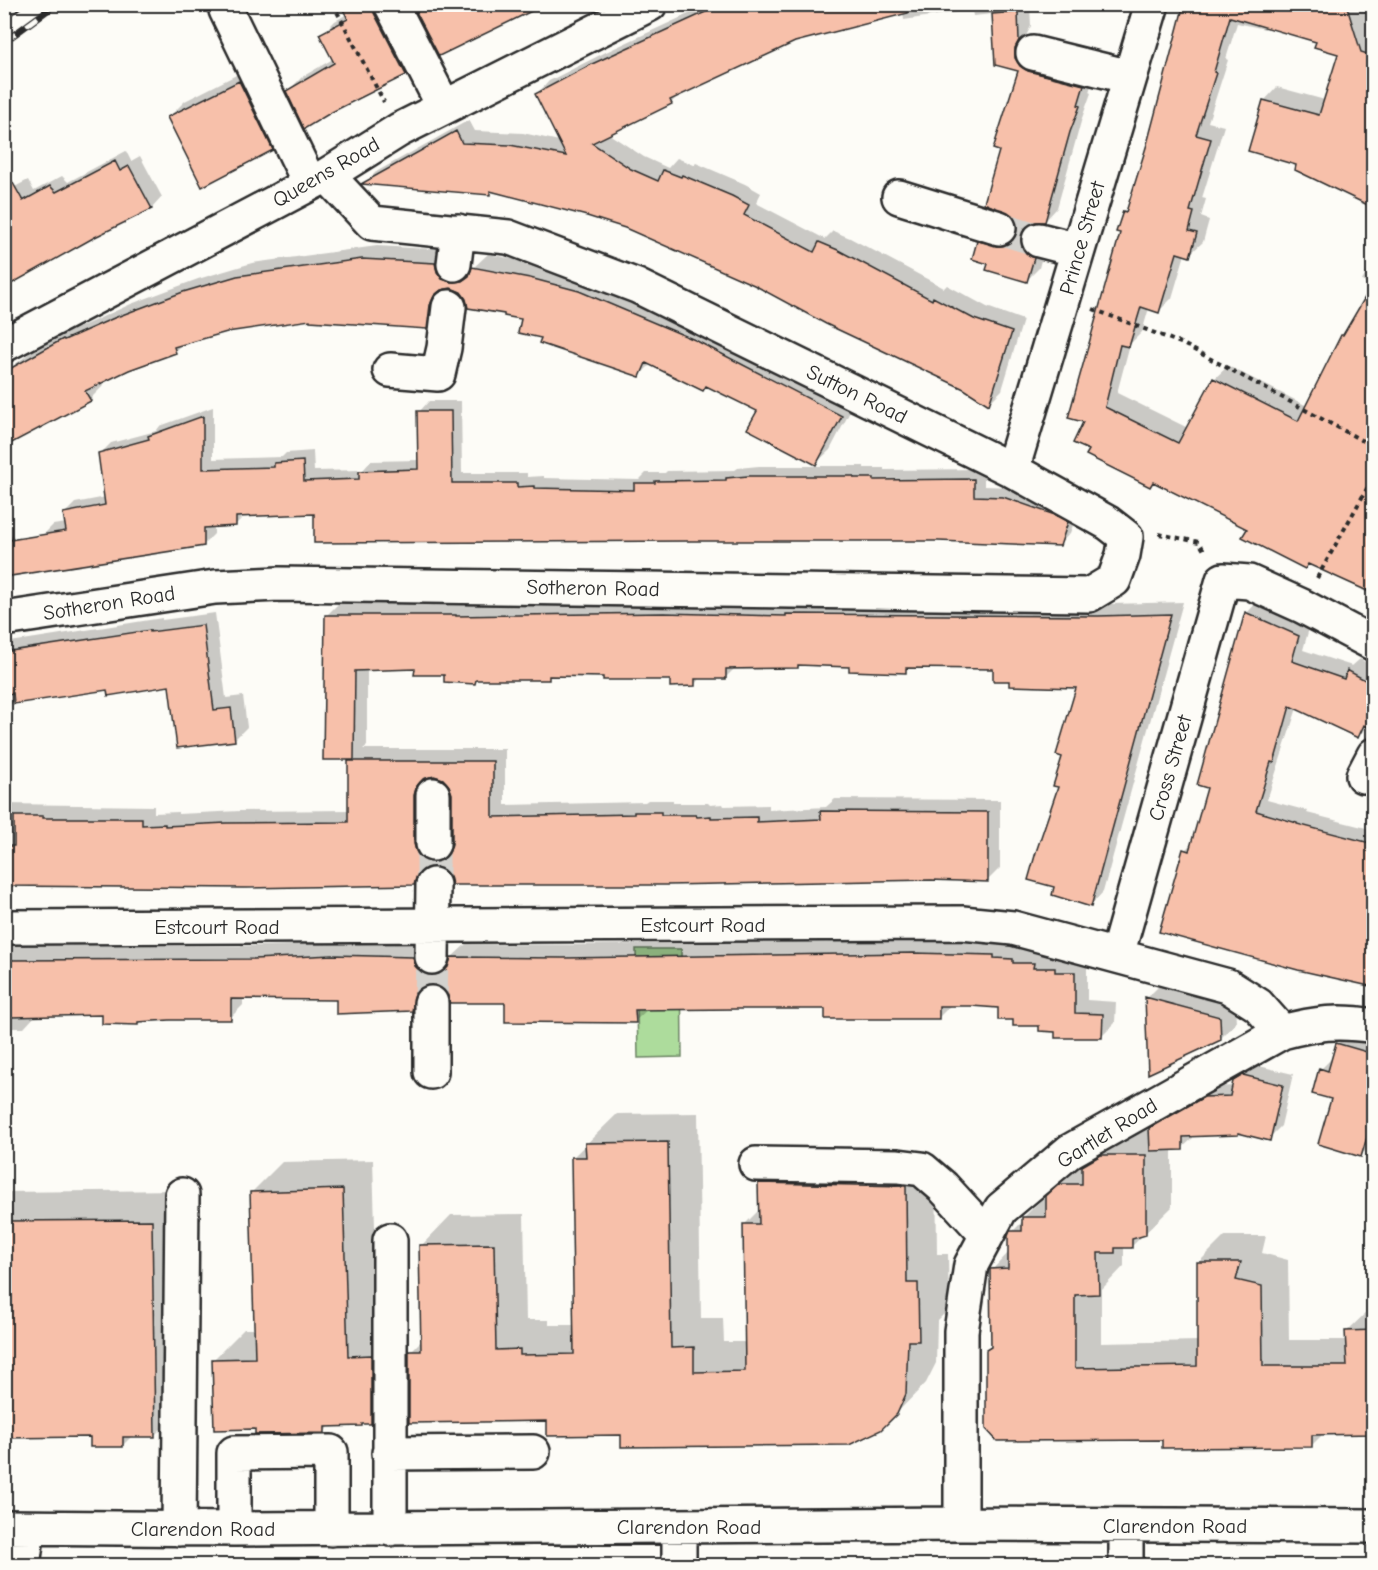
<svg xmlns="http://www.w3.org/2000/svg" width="1378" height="1570" font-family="'Comic Neue',sans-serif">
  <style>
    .green { fill: #addc9c; stroke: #6c8464; stroke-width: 1.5 }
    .shadow { fill: #0003; fill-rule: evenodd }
    .building { fill: #f7c0aa; stroke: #2b2b2b; stroke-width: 1.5; fill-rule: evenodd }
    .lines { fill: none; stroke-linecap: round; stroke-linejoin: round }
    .minor-tunnel { stroke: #d3d2ce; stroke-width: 33; stroke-dasharray: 33 16; stroke-linecap: butt }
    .minor-casing { stroke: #2b2b2b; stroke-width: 38 }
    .path { stroke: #2b2b2b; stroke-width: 4; stroke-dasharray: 4.5 4.5; stroke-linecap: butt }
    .minor { stroke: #fdfcf7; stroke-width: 33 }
    .rail-casing { stroke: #2b2b2b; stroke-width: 7 }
    .rail { stroke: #fdfcf7; stroke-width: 4.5; stroke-dasharray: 14; stroke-linecap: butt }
    .labels { text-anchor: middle; stroke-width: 5; stroke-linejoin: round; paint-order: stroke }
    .street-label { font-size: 21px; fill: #2b2b2b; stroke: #fdfcf7 }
  </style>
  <rect width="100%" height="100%" fill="#fdfcf7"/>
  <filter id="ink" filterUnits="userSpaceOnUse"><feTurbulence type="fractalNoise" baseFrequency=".0167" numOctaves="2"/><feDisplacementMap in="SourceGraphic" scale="12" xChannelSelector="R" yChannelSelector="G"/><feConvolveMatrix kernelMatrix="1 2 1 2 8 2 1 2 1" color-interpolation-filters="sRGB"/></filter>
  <g filter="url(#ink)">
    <!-- green -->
    <path class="green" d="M636 949H681L682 1057 638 1058Z"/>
    <!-- shadow -->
    <path class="shadow" d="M342 4H391L420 59 405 73 332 111 288 91 302 77 333 59 321 35 335 21 347 14Z
      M710 4H1099L1095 8 1030 6 1031 26 1027 34V45L1095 73 1089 92 1091 93 1082 118 1057 208 1045 221H1033V233L1045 245 1039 268 1026 281 990 263 979 242 991 229 1019 233V223L1001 150 1020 70 993 14 973 16 972 10 904 20 903 13 794 41 680 94 671 103 609 134 644 157 668 168 677 158 694 165 696 163 745 184 761 193 756 203 825 239 833 231 850 238 944 288 947 285 987 307 1023 320 1002 390 989 403 965 388 755 284 679 249 612 222 493 190 489 193 365 183 376 172 469 120 475 131 523 133 559 141 537 94 549 81 606 52Z
      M1185 4H1363L1374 36V67L1298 164 1264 101 1277 87 1325 100 1340 53 1318 41 1267 26 1265 29 1237 23 1226 59 1228 60 1208 122 1224 126 1202 198 1206 199 1201 217 1209 220 1203 242 1189 255 1185 254 1172 298 1159 311 1149 308 1142 332 1130 344 1117 393 1188 428 1214 379 1228 366 1307 406 1372 287 1362 281 1374 259V596L1362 590 1364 588 1309 563 1305 567 1086 421 1124 212 1129 206 1166 79Z
      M256 65 288 133 272 149 168 118 185 101Z
      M126 151 131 161 140 156 162 197 152 208 60 254 7 191 28 180 34 191 62 176 68 182Z
      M377 246 449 250 466 269 473 268 488 254 544 265 593 278 855 402 830 450 816 463 759 410 708 385 703 389 651 364 640 375 543 337 523 317 467 299 462 291 451 287 444 288 441 313 427 327 311 318 226 331 183 343 175 351 129 368 101 382 103 386 90 399 4 373 31 352 77 326 78 328 131 304 198 279 252 263Z
      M429 401H461L462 473H527V477L544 476V478L639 480 646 473H665L667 471 735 470 738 468 759 466H864V468H884V470L984 469V486L1014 487 1078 512 1070 533 1060 544 316 513 245 515 236 524 214 526V534L204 544 43 535 53 525 66 523 64 514 75 503 106 497 100 454 111 443 156 431 160 426 213 407V459L282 457 286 453 313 451 314 471 363 470 371 461 420 460 419 412Z
      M4 530 44 558 4 576Z
      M677 601 1112 604 1183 602 1103 892 1091 905 1056 885 1060 786 1063 756 1078 686 1010 679 995 667 910 666 905 671 801 663 798 667H736L725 678 701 677 695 684 672 679 552 675 548 678H478L475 682 445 673 417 668 367 669V746L363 749H505V805L645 802 648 800H673V803H708L710 805 723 804 724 806 769 805V810L826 807 835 799 1000 800V868L988 880 451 876 444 868 433 865 428 866 427 870 414 883 4 885V804L154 806V813L178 812V814L240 811 350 810V762L353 758 326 616 339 603H468V604ZM434 775 444 778 450 784 453 795 452 849 447 851 426 781 428 776Z
      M1258 601 1310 625 1303 650 1352 666 1360 659 1374 667V728L1369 726 1358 736 1297 708 1267 800 1308 811 1307 813 1374 830V985L1185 850 1193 842 1209 787 1199 784 1247 613Z
      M215 613 226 698 243 696 247 727 234 740 170 685 108 688 4 705V643L162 618V620Z
      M928 940 1006 943V946H1026V950H1046V955L1068 956 1087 959V1000L1116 1002 1115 1023 1102 1036 1056 1030 1040 1024 1015 1019 1000 1006 951 1005 939 1017 826 1008 648 1009 635 1021 449 993 442 986 430 983 427 984 425 996 412 1009 337 998H243V1005L230 1018 140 1020 137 1023 103 1014 36 1015 24 1028H12L4 1037V946H268L346 943 426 944 446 963 451 962 452 957 466 944 577 945Z
      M1163 982 1235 1001 1236 1023 1220 1039 1147 998Z
      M1350 1031 1374 1038V1142L1361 1155 1321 1069 1334 1056 1338 1044Z
      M1255 1065 1293 1074 1281 1126 1270 1137 1239 1132 1193 1135V1138L1182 1148 1172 1149V1207L1131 1247H1124V1266L1101 1290V1343L1199 1341 1198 1263 1225 1236H1266L1262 1253 1288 1260 1289 1340H1347V1331L1374 1305V1432L1324 1433 1312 1445 1164 1439 992 1346V1270L1009 1252 1012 1232 1024 1220V1217L1050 1191H1053L1087 1159H1091L1111 1139 1129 1129H1150L1162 1118 1216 1087 1233 1086 1234 1082 1246 1071Z
      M698 1113 701 1318H723L724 1342H746L744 1225 760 1209V1183L790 1153 936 1156 937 1254H948L949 1309 937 1321 936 1363 926 1383 881 1429 622 1434 549 1419 410 1352 422 1340 421 1246 451 1215 524 1214 526 1320H549V1325H575L572 1158 617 1114Z
      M373 1160 378 1326 401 1392 371 1422 331 1425 324 1432 257 1427 213 1360 244 1329H255L252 1192 282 1162Z
      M182 1190 184 1405 154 1436H132L123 1445 91 1436 4 1437V1192Z"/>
    <!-- building -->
    <path class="building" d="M340 4H372L374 13 406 75 332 112 304 129 286 91 334 63 319 34 348 19Z
      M412 4H546L439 56Z
      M723 4H907L908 13 795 42 670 100 672 104 592 143 631 169 658 181 663 170 681 177 682 175 732 196 749 205 744 215 814 252 819 242 838 250 932 300 933 297 974 319 1012 332 989 405 964 389 826 324 754 285 625 228 587 216 490 191V195L361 184 456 131 462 143 510 145 566 156 535 94 592 64Z
      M1184 4H1346L1361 52 1374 56V208L1295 170 1296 165 1248 151 1263 100 1319 115 1338 54 1314 47 1316 42 1230 17 1214 72 1216 73 1196 135 1211 139 1190 211 1194 212 1189 231 1197 233 1190 257 1177 253 1159 313 1141 307 1129 347 1120 345 1105 407 1178 443 1213 378 1298 421 1341 335H1343L1374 282V594L1308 564 1305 569 1242 537 1247 529 1153 482 1150 487 1086 455 1089 450 1073 443 1083 422 1068 418 1120 233 1116 232 1123 211 1126 212 1147 144Z
      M1018 12 1019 40 1015 48V58L1020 66 1028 71 1084 85 1078 105 1080 106 1070 132 1045 222H1033L1025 227 1021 235V246L1026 253 1034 258 1027 282 986 270 988 264 972 259 977 241 1003 246 1011 242 1017 233V223L1012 215 984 203 999 151 993 149 1018 71 995 65 992 14Z
      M239 81 273 150 202 187 167 117Z
      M115 161 120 171 129 166 152 209 95 237 4 288V167L23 201 50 186 56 192Z
      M362 259 435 263 437 272 442 279 451 282 462 281 469 276 472 267 530 278 579 291 695 340 842 416 816 465 747 429 757 411 706 386 703 391 646 363 640 377 539 343 541 338 518 333 521 319 504 316V314L468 308 466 299 461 292 451 288 441 290 434 296 430 305 427 329 310 321V320L227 332 174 347 176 353 129 370 85 391 91 401 4 447V372L63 339 64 340 114 318 183 292 237 276Z
      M417 411H451L452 483H517V487L534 486V488L634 490V483H655V481L726 480V478L748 476H854V478H874V480L974 479V496L1003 497 1055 515 1068 522 1060 546 938 541H691L314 543V514L236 517V526L204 528V546L4 577V541L66 531 63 513 105 505 98 453 149 439 148 436 203 416V469L274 467V463L303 461 304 481 359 479V471L418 469Z
      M1245 612 1299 636 1292 661 1344 679 1347 670 1374 685V730L1364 725 1358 738 1290 706 1274 763 1271 762 1256 811 1297 823V824L1374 844V987L1298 970 1159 932 1183 849 1189 851 1207 788 1197 785Z
      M664 613 786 616V614L1098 616 1171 614 1091 907 1052 895 1054 887 1028 880 1036 852 1058 787 1053 786 1062 757 1056 755 1076 688 1009 686V681H993V669L906 668V673L849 671V667L798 665V668L726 669V679H695V686L670 687V680H603V677L549 676V680H476L475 684 444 682V675H414L415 669 355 671 354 760H323L325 615H456V616Z
      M203 625 214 710 231 708 235 741 177 748 169 686 108 696 107 690 14 704 13 693 4 696V652L150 630V632Z
      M348 761H493V817L634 814V812H661V815H696L697 817 711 816V818L757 817V822L821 819 820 811 988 812V882L931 880 667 885H452L450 876 443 869 433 866 424 868 417 875 414 885 245 888 4 886V846H14V816H43V818H142V825L165 824V826L226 823 348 822ZM434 776 443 779 449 786 452 794V844L449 853 443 860 432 863 423 860 417 853 414 844V795L417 786 423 779Z
      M914 953 994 955V958L1013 959V963H1034L1033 968H1055V972H1075V1013L1103 1014 1102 1038H1055V1032L1039 1031V1026H1013V1020H998V1008L971 1006H939V1019H825V1009H737L635 1010 636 1023 505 1022V1003H450L447 993 440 987 432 984 422 987 415 993 412 1011 336 1014V1000L231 999V1020H170L138 1022V1025L102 1024V1015L11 1017V1000H4V960L254 959 332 955 413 957 415 966 422 973 432 976 441 974 448 967 451 957 563 958Z
      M1145 997 1220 1017 1221 1040 1148 1074Z
      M1336 1043 1374 1054V1114L1361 1157 1318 1144 1331 1099 1312 1094 1319 1068 1328 1071Z
      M1243 1075 1283 1085 1270 1141 1238 1133V1135L1183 1137V1150L1150 1151 1149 1128 1204 1097 1230 1096 1233 1081Z
      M668 1142 671 1348 694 1347V1372L745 1371 743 1224H759L758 1183 906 1186 907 1283H918L919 1341H908L906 1394 897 1414 881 1430 849 1445 621 1447V1435L547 1436V1421L409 1423V1351H421L419 1245 494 1244 496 1350 520 1349V1355L574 1354 571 1157H586L585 1143Z
      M1101 1155H1146V1235L1132 1239V1248H1115V1253H1098L1099 1294 1075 1295V1368L1197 1366V1262H1241L1236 1280 1262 1286 1263 1366H1347L1345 1331 1374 1330V1434L1312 1435V1447L1162 1448V1440L997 1441 986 1429V1350L991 1347 990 1269 1008 1268V1236L1010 1231H1022V1217H1046V1196L1059 1184H1082V1166Z
      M343 1189 348 1356 371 1355V1424H362V1426L325 1427V1433L255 1434V1429L214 1430 212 1359 255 1358 250 1192Z
      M152 1220 155 1437H123V1447H90V1437L4 1438V1221Z"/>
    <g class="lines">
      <!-- minor-tunnel -->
      <path class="minor-tunnel" d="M999 228 1039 240
        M433 844V885
        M431 1003 432 957"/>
      <defs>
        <path id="minor" d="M391 4 444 107
          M226 10 310 184
          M1033 53 1130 77
          M899 197 999 228
          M1039 240 1078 250
          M454 264 458 231
          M4 345 327 175 399 130 650 4
          M390 370 438 374 444 348 449 307
          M1012 470 1152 4
          M4 619 215 587 279 584 1089 595 1114 580 1123 555 1126 537 1108 523 1012 470 637 286 508 237 372 223 327 175
          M1363 776 1374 755
          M433 795V844
          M4 927 962 923 1013 928 1228 986 1258 1005 1282 1032
          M1117 955 1223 580 1249 582 1302 606 1374 644
          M432 957 433 885
          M431 1003V1072
          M756 1164 898 1166 922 1169 943 1187 987 1235
          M390 1240V1529
          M389 1453 533 1452
          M961 1524V1331L971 1265 1001 1209 1070 1151 1282 1032C1316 1023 1338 1020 1374 1026
          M1126 1526V1566
          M4 1527 234 1529 961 1524 1374 1526
          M679 1527V1566
          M179 1529 182 1195
          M234 1529V1453L331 1452V1529
          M23 1566 28 1528"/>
      </defs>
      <!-- minor casing -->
      <use href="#minor" class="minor-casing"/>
      <!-- path -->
      <path class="path" d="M333 4 384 102
        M1093 309 1183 344 1374 447
        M1159 534 1199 542 1205 552
        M1317 578 1374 476"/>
      <!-- minor -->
      <use href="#minor" class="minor"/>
      <defs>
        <path id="rail" d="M4 17 21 4
          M4 42 56 4"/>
      </defs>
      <!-- rail casing -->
      <use href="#rail" class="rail-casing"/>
      <!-- rail -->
      <use href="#rail" class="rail"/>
    </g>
  </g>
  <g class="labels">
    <!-- street labels -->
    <g class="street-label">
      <text transform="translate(326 172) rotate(-30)" y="7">Queens Road</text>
      <text transform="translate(1082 238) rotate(-74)" y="7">Prince Street</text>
      <text transform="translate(857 394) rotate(26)" y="7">Sutton Road</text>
      <text transform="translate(593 588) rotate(1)" y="7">Sotheron Road</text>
      <text transform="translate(109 603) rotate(-9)" y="7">Sotheron Road</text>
      <text transform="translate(1170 768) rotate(-74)" y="7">Cross Street</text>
      <text x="703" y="932">Estcourt Road</text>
      <text x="217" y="934">Estcourt Road</text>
      <text transform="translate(1107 1133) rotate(-32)" y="7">Gartlet Road</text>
      <text x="1175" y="1533">Clarendon Road</text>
      <text x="689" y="1534">Clarendon Road</text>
      <text x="203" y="1536">Clarendon Road</text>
    </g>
  </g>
  <!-- margin -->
  <rect width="1378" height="1570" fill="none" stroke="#fdfcf7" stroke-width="24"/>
  <rect x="12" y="12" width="1354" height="1546" fill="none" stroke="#2b2b2b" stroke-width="2" filter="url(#ink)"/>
</svg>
